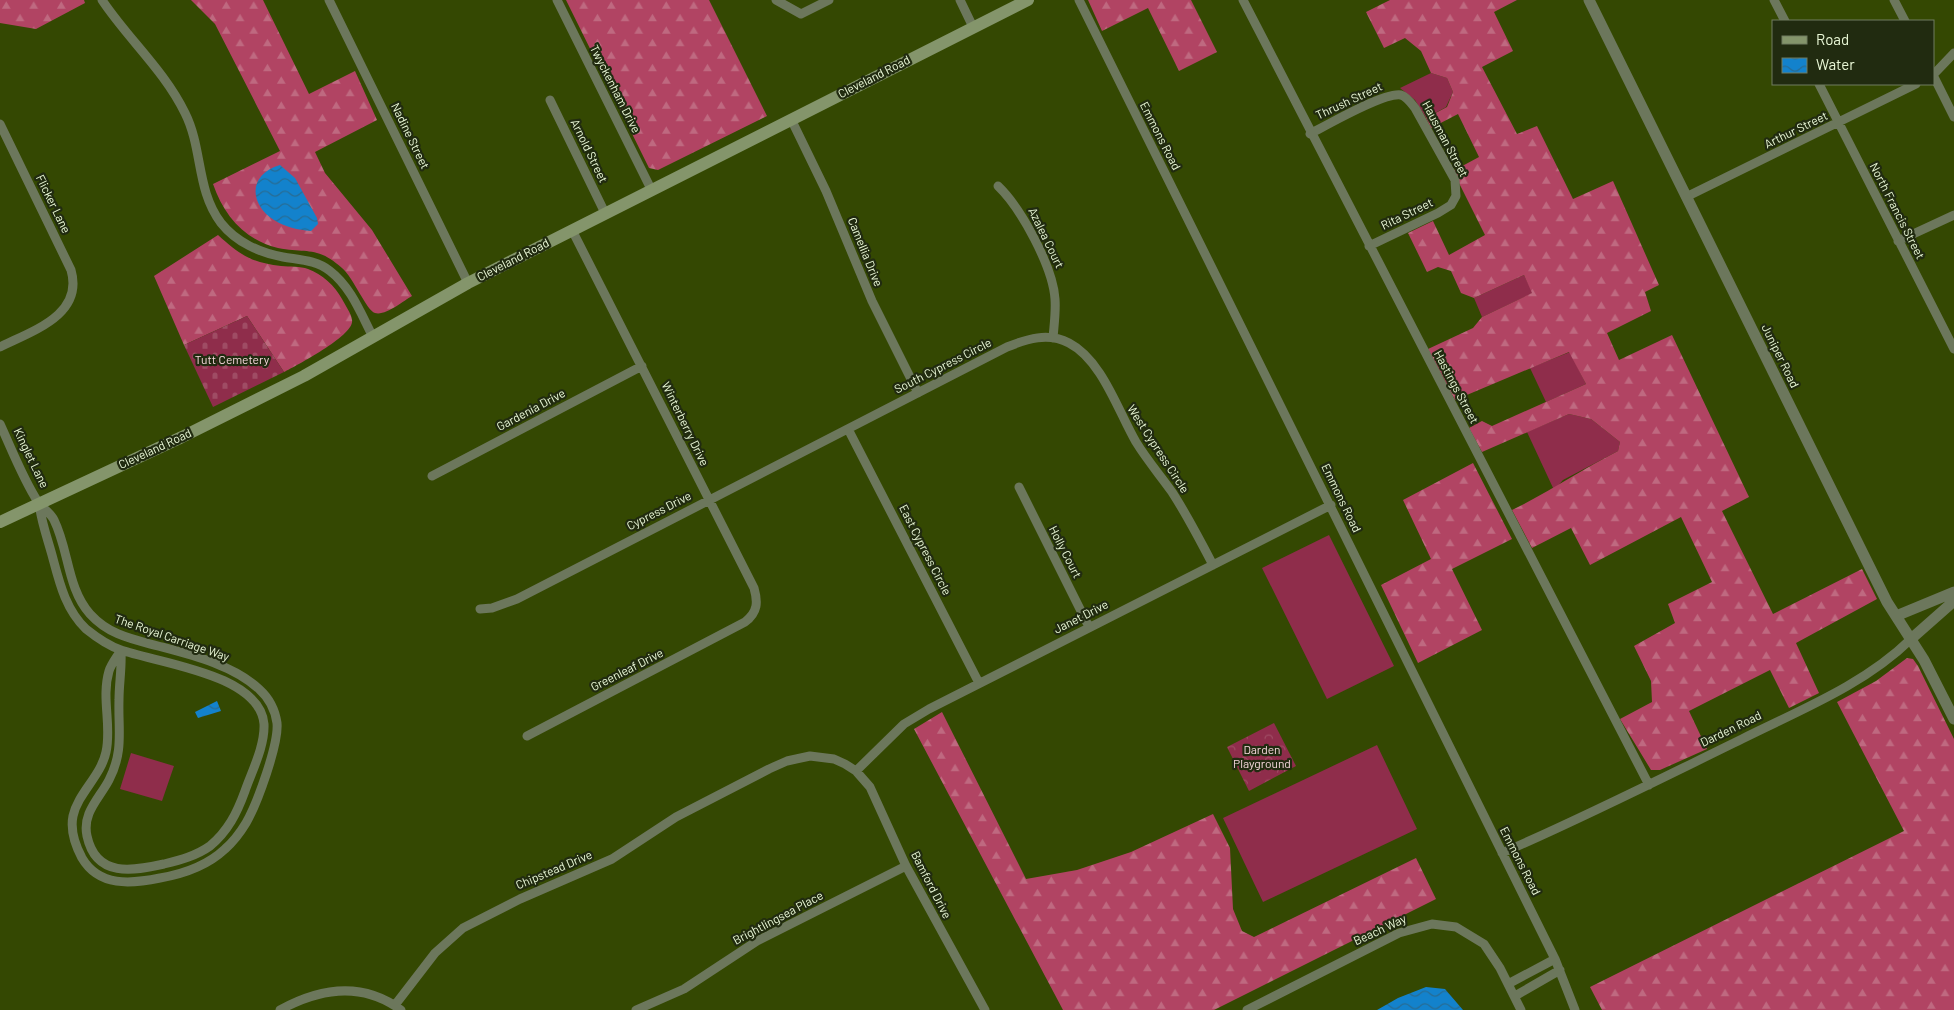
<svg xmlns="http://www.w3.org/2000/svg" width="1954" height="1010" font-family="Barlow,sans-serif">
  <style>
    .grass { fill: #8f2d4b }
    .forest { fill: url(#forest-firs) }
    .cemetery { fill: url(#cemetery-stones) }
    .park { fill: url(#park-crowns) }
    .water { fill: url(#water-waves) }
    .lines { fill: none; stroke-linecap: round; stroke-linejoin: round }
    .minor { stroke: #6c775c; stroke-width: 9 }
    .tertiary { stroke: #6c775c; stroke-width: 11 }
    .secondary { stroke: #84956b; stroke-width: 12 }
    .labels { text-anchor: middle; stroke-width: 4.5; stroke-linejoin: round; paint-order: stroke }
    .street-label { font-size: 12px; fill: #eaf8d7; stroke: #212b10 }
    .park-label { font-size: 12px; fill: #f7d8dd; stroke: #212b10 }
  </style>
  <defs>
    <pattern id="forest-firs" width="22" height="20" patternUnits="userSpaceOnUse" patternTransform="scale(1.25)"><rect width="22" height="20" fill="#b14463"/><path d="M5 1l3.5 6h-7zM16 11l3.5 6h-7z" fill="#bf6980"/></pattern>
    <pattern id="cemetery-stones" width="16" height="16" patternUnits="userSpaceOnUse" patternTransform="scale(1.25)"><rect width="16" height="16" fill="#8f2d4b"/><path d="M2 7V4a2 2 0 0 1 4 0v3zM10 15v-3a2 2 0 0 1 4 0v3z" fill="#9f4c64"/></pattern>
    <pattern id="park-crowns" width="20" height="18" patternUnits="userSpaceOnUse" patternTransform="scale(1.25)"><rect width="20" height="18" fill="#8f2d4b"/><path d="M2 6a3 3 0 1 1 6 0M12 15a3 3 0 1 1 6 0" fill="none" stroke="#9f4c64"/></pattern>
    <pattern id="water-waves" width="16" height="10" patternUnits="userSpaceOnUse" patternTransform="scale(1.25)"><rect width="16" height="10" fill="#1382cc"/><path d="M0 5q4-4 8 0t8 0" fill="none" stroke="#276c94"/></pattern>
  </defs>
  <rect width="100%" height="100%" fill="#344802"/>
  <!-- grass -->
  <path class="grass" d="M1431 73 1447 78 1453 92 1446 107 1426 118 1415 100 1400 88Z
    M1524 275 1533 293 1482 317 1474 298Z
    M1570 352 1586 384 1546 402 1530 368Z
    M1569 414 1591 419 1620 442 1618 451 1563 480 1554 490 1527 432Z
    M1329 535 1394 666 1327 699 1262 568Z
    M1377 745 1417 829 1263 902 1223 818Z
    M131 753 174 766 162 801 120 789Z"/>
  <!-- forest -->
  <path class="forest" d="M0 0H84L85 3 36 29 0 23Z
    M191 0H263L309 94 355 71 377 120 315 152 325 173 372 230 412 296C403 301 386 316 375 313 367 311 353 277 342 268 316 245 307 254 278 248 245 240 224 216 213 184L280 151 215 24Z
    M566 0H709L767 116 658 170 649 168Z
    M1088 0H1191L1217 52 1179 71 1148 8 1102 31Z
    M1390 0H1517L1494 12 1513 51 1482 67 1517 134 1537 126 1573 199 1613 181 1659 285 1645 292 1651 311 1607 333 1619 360 1672 335 1749 497 1722 511 1773 614 1862 569 1877 599 1796 643 1819 693 1789 708 1770 670 1689 711 1707 749 1660 770H1651L1620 719 1652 702 1651 681 1634 646 1675 623 1668 604 1712 582 1681 517 1590 565 1571 528 1532 548 1512 510C1549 492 1581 470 1618 451L1620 442 1591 419 1569 414 1482 452 1469 428 1482 421 1492 426 1586 384 1569 352 1455 400 1428 349 1473 328 1482 317 1532 293 1524 275 1474 298 1461 293 1451 271 1438 267 1427 272 1408 233 1433 221 1449 255 1485 235 1453 171 1479 157 1458 114 1431 128 1426 118 1447 107 1453 92 1447 78 1431 73 1421 51 1405 38 1384 48 1366 12Z
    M218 235C240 255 252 263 281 266 290 267 300 266 308 269 322 274 335 286 342 299 345 305 351 313 352 320 355 335 297 365 284 372L247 316 184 345 154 276Z
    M1473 463 1512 539 1452 569 1482 630 1418 663 1381 585 1431 559 1403 500Z
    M1907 658 1913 659 1918 666 1954 739V1010H1602L1590 987 1904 831 1837 702 1876 681Z
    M942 712 1026 879 1077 870 1131 852 1213 814 1230 848 1233 909 1242 931 1254 937 1416 858 1436 899 1214 1010H1063L914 729Z"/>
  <!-- cemetery -->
  <path class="cemetery" d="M247 316 284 372 213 407 184 345Z"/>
  <!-- park -->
  <path class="park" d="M1274 723 1296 766 1249 791 1227 747Z"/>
  <!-- water -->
  <path class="water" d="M280 165 295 178 317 218 318 224 311 231C298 230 285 227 274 220 248 203 249 174 280 165Z
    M217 701 221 711 198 718 195 712Z
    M1426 987 1445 989 1463 1010H1377L1398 998Z"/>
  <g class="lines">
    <!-- minor -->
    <path class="minor" d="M102 0C128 39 164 70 185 113 203 149 196 190 221 223 236 242 260 253 283 257 300 260 316 260 330 271 351 287 361 314 373 337
      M329 0 468 283
      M557 0 651 189
      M776 0 801 14 829 0
      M960 0 973 27
      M1079 0 1555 959 1575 1010
      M1243 0 1649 785
      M1774 0 1785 21
      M1894 0 1905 21
      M1933 75 1954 117
      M1933 75 1954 53
      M1819 84 1954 349
      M550 100 605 213
      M791 119 826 191 872 301 918 393
      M0 124 71 270C84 315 32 331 0 347
      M1310 134C1327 125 1384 92 1401 95 1407 97 1411 103 1415 108L1455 180 1456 196 1451 205 1438 213 1369 246
      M998 186C1021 208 1053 267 1055 299 1056 312 1054 325 1053 338
      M1686 197 1916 84
      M1898 241 1954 215
      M0 424C12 450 23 479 38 502 43 509 51 513 54 520 69 550 67 588 90 614 109 635 132 639 158 646 192 655 233 665 259 689 269 698 275 709 277 723 279 744 257 804 246 823 240 833 233 842 225 849 207 866 183 874 160 878 131 884 99 887 82 858 75 845 70 831 73 816 78 793 101 776 106 752 112 726 101 698 109 671 111 664 117 657 121 650
      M848 429 979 683
      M432 476 642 366
      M1019 487 1089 627
      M39 503C41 521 47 537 52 555 59 581 65 609 86 629 96 637 109 646 121 650 158 663 260 674 264 724 265 746 252 771 245 791 237 813 228 831 210 846 196 856 180 860 164 864 133 871 96 878 87 836 82 813 99 799 109 780 124 751 118 730 119 700 119 683 122 668 121 651
      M480 609 492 608 517 599 1007 347C1027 339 1048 332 1069 343 1102 360 1118 411 1136 442 1147 460 1160 475 1172 492 1187 515 1200 540 1213 565
      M527 736 745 622C758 612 758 602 754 588L572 230
      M856 771 904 724 929 709 1331 505
      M1502 853C1583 818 1662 778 1742 739 1800 710 1864 685 1911 639
      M1508 984 1555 959
      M1515 996 1560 970
      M395 1005 435 953 463 928 520 899 612 859 676 817 769 769 787 761 810 756 834 759 845 764 856 771 870 787 906 866 985 1010
      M280 1010C320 988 362 981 401 1010
      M636 1010 684 989 757 941 906 866
      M1247 1010 1399 933 1432 924 1456 927 1484 944 1500 968 1521 1010"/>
    <!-- tertiary -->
    <path class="tertiary" d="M1589 0 1887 602 1924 660 1954 719
      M1896 616 1954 592
      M1911 639 1954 601"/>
    <!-- secondary -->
    <path class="secondary" d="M0 522 182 437 304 376 468 283 1028 0"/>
  </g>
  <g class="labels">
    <!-- street labels -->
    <g class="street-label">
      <text transform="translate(874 77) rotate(-27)" y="4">Cleveland Road</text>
      <text transform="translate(615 89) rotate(63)" y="4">Twyckenham Drive</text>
      <text transform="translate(1349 101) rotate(-25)" y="4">Thrush Street</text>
      <text transform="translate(1796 130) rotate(-26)" y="4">Arthur Street</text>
      <text transform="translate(410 136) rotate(64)" y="4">Nadine Street</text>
      <text transform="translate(1160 136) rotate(63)" y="4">Emmons Road</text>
      <text transform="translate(1445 139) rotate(62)" y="4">Hausman Street</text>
      <text transform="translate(589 151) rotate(64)" y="4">Arnold Street</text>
      <text transform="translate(53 204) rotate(64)" y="4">Flicker Lane</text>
      <text transform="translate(1897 211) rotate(63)" y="4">North Francis Street</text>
      <text transform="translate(1407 214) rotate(-26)" y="4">Rita Street</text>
      <text transform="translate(1046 238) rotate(64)" y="4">Azalea Court</text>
      <text transform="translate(865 252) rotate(68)" y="4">Camellia Drive</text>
      <text transform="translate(513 260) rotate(-27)" y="4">Cleveland Road</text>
      <text transform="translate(1780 356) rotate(64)" y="4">Juniper Road</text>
      <text transform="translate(943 366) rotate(-27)" y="4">South Cypress Circle</text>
      <text transform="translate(1456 387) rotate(62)" y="4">Hastings Street</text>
      <text transform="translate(531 410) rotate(-28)" y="4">Gardenia Drive</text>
      <text transform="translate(685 424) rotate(64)" y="4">Winterberry Drive</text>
      <text transform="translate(155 449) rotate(-25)" y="4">Cleveland Road</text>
      <text transform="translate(1158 449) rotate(57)" y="4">West Cypress Circle</text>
      <text transform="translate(31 458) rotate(64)" y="4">Kinglet Lane</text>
      <text transform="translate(1341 498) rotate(64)" y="4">Emmons Road</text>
      <text transform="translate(659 511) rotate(-27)" y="4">Cypress Drive</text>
      <text transform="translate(925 550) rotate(63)" y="4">East Cypress Circle</text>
      <text transform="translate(1065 552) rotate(63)" y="4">Holly Court</text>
      <text transform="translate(1081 617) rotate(-27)" y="4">Janet Drive</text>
      <text transform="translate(172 638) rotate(19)" y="4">The Royal Carriage Way</text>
      <text transform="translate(627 670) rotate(-27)" y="4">Greenleaf Drive</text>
      <text transform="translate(1731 729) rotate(-26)" y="4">Darden Road</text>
      <text transform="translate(1520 861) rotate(63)" y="4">Emmons Road</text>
      <text transform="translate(554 870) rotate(-23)" y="4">Chipstead Drive</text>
      <text transform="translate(931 885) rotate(63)" y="4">Bamford Drive</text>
      <text transform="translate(778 918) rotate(-28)" y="4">Brightlingsea Place</text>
      <text transform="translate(1380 930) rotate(-25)" y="4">Beach Way</text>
    </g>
    <!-- park labels -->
    <g class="park-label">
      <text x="232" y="364">Tutt Cemetery</text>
      <text x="1262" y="754">Darden<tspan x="1262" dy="14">Playground</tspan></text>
    </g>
  </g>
  <!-- legend -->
  <rect x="1772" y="20" width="162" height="65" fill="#212b10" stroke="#717d60"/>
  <rect x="1782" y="36" width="25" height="8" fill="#84956b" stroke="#717d60"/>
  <text x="1816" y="45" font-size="15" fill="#eaf8d7">Road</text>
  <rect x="1782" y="58" width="25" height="15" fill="url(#water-waves)" stroke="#717d60"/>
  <text x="1816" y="70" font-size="15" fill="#eaf8d7">Water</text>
</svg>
